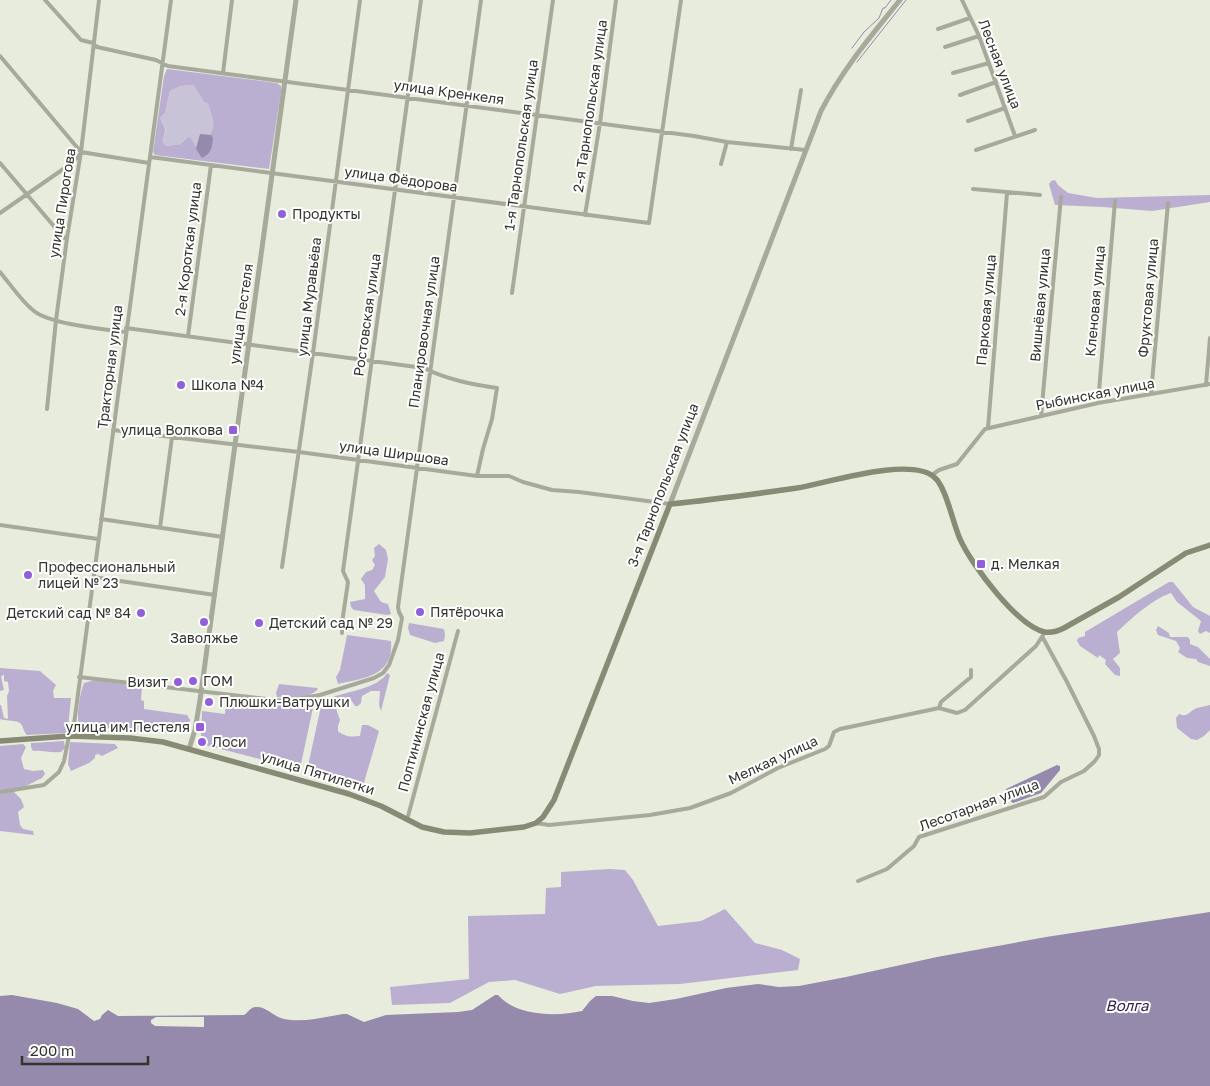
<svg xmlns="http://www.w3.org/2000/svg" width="1210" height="1086" font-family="'Golos Text',sans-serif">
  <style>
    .green { fill: #c9c3d8 }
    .forest { fill: #baafd1; fill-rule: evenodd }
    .water { fill: #958aab }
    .pier { fill: #e8ecdc }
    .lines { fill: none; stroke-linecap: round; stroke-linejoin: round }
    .stream { stroke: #958aab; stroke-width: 1 }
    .minor { stroke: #a7aa9b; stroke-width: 4 }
    .tertiary { stroke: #a7aa9b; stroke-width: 5 }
    .secondary { stroke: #878b75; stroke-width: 5.5 }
    .poi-dot { fill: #905fd9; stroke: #fff; stroke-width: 2 }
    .labels { text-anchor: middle; stroke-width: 4; stroke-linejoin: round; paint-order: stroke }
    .street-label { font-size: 14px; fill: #33342e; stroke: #fff }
    .poi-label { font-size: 14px; fill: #33342e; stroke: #fff; text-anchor: start }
    .water-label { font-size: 15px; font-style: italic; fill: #33214e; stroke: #fff }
  </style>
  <rect width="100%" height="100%" fill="#e8ecdc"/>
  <!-- green -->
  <path class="green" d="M193 85 204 102H208C212 113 217 125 211 135L200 134 196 147 191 139 188 137 182 144 166 146 163 144C164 128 170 135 160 118L165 113 170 91 181 86Z"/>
  <!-- forest -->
  <path class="forest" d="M167 69 277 83 281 86V92L269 169 155 155 153 152 164 76ZM193 85 204 102 208 103C211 113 217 125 210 135L200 134 196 147 191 138 188 137 181 144 166 146 163 143C164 128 169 135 160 118L165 113 170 91 181 86Z
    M1055 180 1058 185 1068 193 1097 198 1210 195V202L1152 211 1103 207 1055 205 1049 184 1051 181Z
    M379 544 386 550 388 559 385 577 374 591 381 602 388 604 391 614 387 615 354 610 351 607 350 602 365 599V585L361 579 366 572 372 570 375 565 372 560 375 556 374 548Z
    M1169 582H1173L1193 607 1210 616V633L1206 631 1200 634 1198 631 1201 621 1177 602 1171 593C1151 600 1132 618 1117 632L1120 653 1113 659 1120 668V676L1115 675 1105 664 1106 660 1099 655 1098 658 1080 646 1077 641 1078 638 1085 636V632Z
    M409 623 444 629 445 635 444 641 435 643 410 635 408 628Z
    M1158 626 1169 633 1170 637H1188L1190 640V644L1198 647 1210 659V666L1198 662 1196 659 1187 658 1178 652 1180 648 1176 641 1158 635 1156 630Z
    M347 635 391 641C394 676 364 678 338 684L336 677 340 670Z
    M0 668 40 671 56 685 53 691 54 698H71L68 728 66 733 27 735C23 731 24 728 21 724 18 720 6 721 0 719V705H1L4 718 8 719 7 696 9 691 8 682 4 681V675L1 676 4 690 0 691Z
    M387 673 390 675 381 711 379 705 380 691H371L362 696 361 703 358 706H355L351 700 342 699C333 710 337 709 340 720L338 726V731C345 737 351 737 360 736L362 725H368L379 731 363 786 312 774 308 766 321 706C324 703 326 699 330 698 345 692 379 688 387 673Z
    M95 680 142 687 141 700 144 701V709L187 715 190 720 188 731C166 735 144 731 122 729 107 728 93 728 79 724 76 715 80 693 84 683Z
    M279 684 317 688 318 689C309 699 290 697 277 697L276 693Z
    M226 699C245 701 263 704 282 703 294 702 303 700 314 703L301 764 291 767 205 745 201 736 202 711 225 714Z
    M1210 705V730L1204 736 1197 740 1191 739 1177 728 1176 718 1179 714C1188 718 1189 711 1197 708 1201 707 1206 706 1210 705Z
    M64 741 65 748 61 752C49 753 43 750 33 751L31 747V743Z
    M70 742 115 744 118 748 102 756 98 754 95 755V758L89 763 71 771 68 764Z
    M23 744 26 747 21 758 24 769 33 771 43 770 45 774 42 778 14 792 21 799 24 807 18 812 20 825 23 829 33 831 34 835 0 831V746Z
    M610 869 625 870 633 880 658 926 701 921 725 909 755 943 782 950 800 959 798 970 680 984 596 986 560 994 515 980 489 982 450 1003 392 1005 390 987 469 979 468 916 545 914 546 888 561 887V872Z"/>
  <!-- water -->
  <path class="water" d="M200 134 211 135 213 138C212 149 211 153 202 158L196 149Z
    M1057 765 1060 766V770L1041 793 1013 803C1009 801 1006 794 1006 789Z
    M1210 912V1086H0V996L12 995 57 1003 78 1009 94 1021 100 1019 102 1015 108 1010 118 1016 244 1015C248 1013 250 1007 256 1007 266 1006 274 1017 284 1019 303 1023 324 1017 343 1014H347L364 1022 386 1015 458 1012 472 1010 495 995H498C516 1016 556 1017 582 1011L590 1001 596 996H612L633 1001 649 1003 676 999 726 988 758 984 779 987 799 986 846 977 937 957 1046 937Z"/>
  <!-- pier -->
  <path class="pier" d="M156 1017H204V1027L155 1026 151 1023V1020Z"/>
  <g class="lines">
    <!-- stream -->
    <path class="stream" d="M852 48 864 32 879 18 883 8H885L891 0
      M857 62 906 0"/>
    <!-- minor -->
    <path class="minor" d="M45 0 81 40 93 43 97 47 156 60 168 66 694 136 727 142 805 150
      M962 0 979 36 1015 136
      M938 29 970 18
      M945 47 979 36
      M0 56 81 152
      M223 73 232 0
      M953 73 989 63
      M960 95 996 82
      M968 121 1005 108
      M791 149 801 90
      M976 150 1035 130
      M81 152 149 163
      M150 157 649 223 681 0
      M0 163 64 238H67
      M721 164 727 142
      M973 189 1040 195
      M0 213 72 163 80 154
      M585 215 600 123 616 0
      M0 272C11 285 21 301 34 311 50 324 103 329 125 332
      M512 293 553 0
      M126 328 424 368C448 380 471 384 497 388L492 419 483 449 477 476
      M188 336 211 165
      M1206 385 1210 338
      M1151 394 1168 203
      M1098 403 1115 201
      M47 409 56 320 67 238 81 152 99 0
      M1041 416 1061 197
      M988 428 1007 193
      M113 430 299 452 477 476H509L523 482 552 490 579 492 670 504
      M932 475 939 470 957 464 985 429 1098 403 1210 384
      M101 519 223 537
      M0 525 98 539
      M160 528 172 437
      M282 567 313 353 360 0
      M93 577 215 595
      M342 633V623L348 582 343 571 421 0
      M79 677 284 701 320 695 374 678 383 673 389 665 398 640 402 618 399 612 398 607 481 0
      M939 708 941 702 971 677V670
      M0 792 44 785 59 772 64 761 69 736 74 724 171 0
      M407 820 458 631
      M536 823 549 825 650 815 690 808 731 793 778 768 825 749 829 746 834 732 840 729 939 708 957 713 965 710 1036 646 1045 632
      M858 881 887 869 914 846 919 837 1044 797 1061 782 1084 771 1095 761 1099 755V749L1094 736 1067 682 1043 638"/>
    <!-- tertiary -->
    <path class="tertiary" d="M670 504 821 111C842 70 871 36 900 0
      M189 749 195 730 200 700 296 0"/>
    <!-- secondary -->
    <path class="secondary" d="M0 741 69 736 130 738 163 742 349 794 381 806 422 827 444 832 470 833 524 827 536 823 543 817 554 800 670 504C712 500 755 494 797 488 827 483 910 456 934 477 946 486 953 524 960 539 971 564 1018 627 1045 632 1052 633 1058 631 1064 628L1119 597 1186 553 1210 545"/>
  </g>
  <!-- markers -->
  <g class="poi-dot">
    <circle cx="282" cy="214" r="5"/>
    <circle cx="181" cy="385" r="5"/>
    <rect x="228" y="425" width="10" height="10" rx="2.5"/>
    <rect x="976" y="559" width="10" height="10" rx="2.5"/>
    <circle cx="28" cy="575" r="5"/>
    <circle cx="420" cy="612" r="5"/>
    <circle cx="141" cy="613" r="5"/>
    <circle cx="204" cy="622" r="5"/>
    <circle cx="259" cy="623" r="5"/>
    <circle cx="193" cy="681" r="5"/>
    <circle cx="178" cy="682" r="5"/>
    <circle cx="209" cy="702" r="5"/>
    <rect x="195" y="722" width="10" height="10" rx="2.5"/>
    <circle cx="202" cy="742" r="5"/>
  </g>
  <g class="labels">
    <!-- street labels -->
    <g class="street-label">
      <text transform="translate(1000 64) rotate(69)" y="5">Лесная улица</text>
      <text transform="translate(449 92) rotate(8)" y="5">улица Кренкеля</text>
      <text transform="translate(590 106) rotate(-82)" y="5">2-я Тарнопольская улица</text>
      <text transform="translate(521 145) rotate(-82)" y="5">1-я Тарнопольская улица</text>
      <text transform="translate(401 179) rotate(8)" y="5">улица Фёдорова</text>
      <text transform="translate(62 203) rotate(-81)" y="5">улица Пирогова</text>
      <text transform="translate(188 249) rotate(-83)" y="5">2-я Короткая улица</text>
      <text transform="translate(309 297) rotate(-83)" y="5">улица Муравьёва</text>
      <text transform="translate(1148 298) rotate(-85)" y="5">Фруктовая улица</text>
      <text transform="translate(1095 301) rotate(-85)" y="5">Кленовая улица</text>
      <text transform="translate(1040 305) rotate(-85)" y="5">Вишнёвая улица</text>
      <text transform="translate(986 310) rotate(-85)" y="5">Парковая улица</text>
      <text transform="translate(241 314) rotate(-82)" y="5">улица Пестеля</text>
      <text transform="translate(367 315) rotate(-82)" y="5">Ростовская улица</text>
      <text transform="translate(424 332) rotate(-82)" y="5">Планировочная улица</text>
      <text transform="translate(110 367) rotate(-83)" y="5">Тракторная улица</text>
      <text transform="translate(1095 394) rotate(-11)" y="5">Рыбинская улица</text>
      <text transform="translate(394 453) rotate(8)" y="5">улица Ширшова</text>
      <text transform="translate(663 485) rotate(-69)" y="5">3-я Тарнопольская улица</text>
      <text transform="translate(421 722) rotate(-75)" y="5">Полтининская улица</text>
      <text transform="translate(773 760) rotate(-25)" y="5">Мелкая улица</text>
      <text transform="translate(318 773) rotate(17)" y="5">улица Пятилетки</text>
      <text transform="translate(979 805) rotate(-20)" y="5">Лесотарная улица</text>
    </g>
    <!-- poi labels -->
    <g class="poi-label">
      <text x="292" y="219">Продукты</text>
      <text x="191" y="390">Школа №4</text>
      <text x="223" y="435" text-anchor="end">улица Волкова</text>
      <text x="991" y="569">д. Мелкая</text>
      <text x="38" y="572">Профессиональный<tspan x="38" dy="16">лицей № 23</tspan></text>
      <text x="430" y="617">Пятёрочка</text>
      <text x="131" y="618" text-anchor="end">Детский сад № 84</text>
      <text x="269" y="628">Детский сад № 29</text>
      <text x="204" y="643" text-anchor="middle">Заволжье</text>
      <text x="203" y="686">ГОМ</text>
      <text x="168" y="687" text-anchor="end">Визит</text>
      <text x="219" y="707">Плюшки-Ватрушки</text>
      <text x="190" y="732" text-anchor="end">улица им.Пестеля</text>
      <text x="212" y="747">Лоси</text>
    </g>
    <!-- water labels -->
    <g class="water-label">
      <text x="1127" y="1011">Волга</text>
    </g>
  </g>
  <!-- scale -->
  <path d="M22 1056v8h126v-8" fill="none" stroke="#33342e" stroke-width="2.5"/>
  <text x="30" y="1056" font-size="15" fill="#33342e" stroke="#ffffff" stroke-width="4" paint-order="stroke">200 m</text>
</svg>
